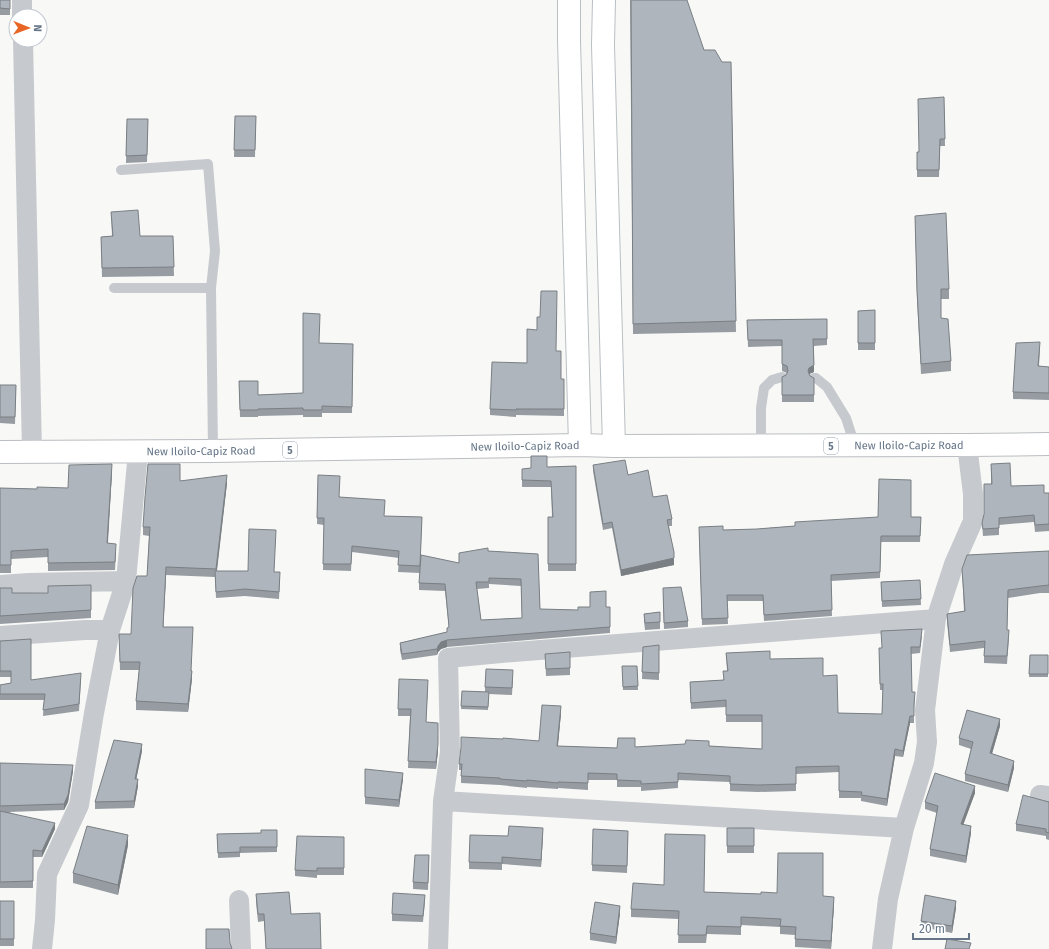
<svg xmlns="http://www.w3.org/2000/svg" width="1049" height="949" font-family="'Fira Sans',sans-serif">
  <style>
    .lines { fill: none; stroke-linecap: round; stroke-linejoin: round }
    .secondary-casing { stroke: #babfc4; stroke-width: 24 }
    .highway-casing { stroke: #babdc1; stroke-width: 24 }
    .lane { stroke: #c6c9cd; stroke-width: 10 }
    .street { stroke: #c6c9cd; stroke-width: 20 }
    .secondary { stroke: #fff; stroke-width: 22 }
    .highway { stroke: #fff; stroke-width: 22 }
    .wall { fill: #969ca2; fill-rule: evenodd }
    .shaded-wall { fill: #7a7f84 }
    .building { fill: #aeb5bc; stroke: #7a7f84; fill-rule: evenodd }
    .labels { text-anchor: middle; stroke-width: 4; stroke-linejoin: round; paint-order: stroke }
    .shield { fill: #fff; stroke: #949fac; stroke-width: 1 }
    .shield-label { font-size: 10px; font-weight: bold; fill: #667688 }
    .street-label { font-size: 11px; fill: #667688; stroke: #fff }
  </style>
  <rect width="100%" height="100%" fill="#f8f9f6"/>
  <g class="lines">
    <defs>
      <path id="secondary" d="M569 0V40L580 445
        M604 0 603 45 614 446"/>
      <g id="highway">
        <path id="s1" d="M0 452 213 451 580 445 614 446 967 445 1049 444"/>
      </g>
    </defs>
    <!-- secondary casing -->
    <use href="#secondary" class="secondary-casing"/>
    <!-- highway casing -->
    <use href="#highway" class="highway-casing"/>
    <!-- lane -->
    <path class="lane" d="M121 170 208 164 215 251 211 288 213 451
      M114 288H211
      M814 378H816L827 387 846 418 855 446
      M761 446V408L764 388 772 380 782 377"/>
    <!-- street -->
    <path class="street" d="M22 0V16
      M23 40 32 452
      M0 585 29 583 126 581
      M0 636 85 630H110
      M1040 795 1049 796
      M443 801 904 828
      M239 900 241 949
      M42 949 45 920 47 874 79 805 94 713 110 630 126 581 138 452
      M438 949 443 801 450 752 448 658 501 653 936 619
      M882 949 888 899 904 828 924 763 927 742 925 710 936 619 954 564 973 521V494L967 445"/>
    <!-- secondary -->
    <use href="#secondary" class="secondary"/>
    <!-- highway -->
    <use href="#highway" class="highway"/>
  </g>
  <!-- wall -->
  <path class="wall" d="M0 0H10V15H0Z
    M630 0 722 62H731L736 332 633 334Z
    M944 97 945 146H940L939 177H917V170L919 152Z
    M235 116H256L255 157H234Z
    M127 119H148L147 162 126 163Z
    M111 212 140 236H173L174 276 102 277 101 237 112 236Z
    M915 216 949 289V299H941V318L951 361V371L921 374 917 300Z
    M875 310V350H858V311Z
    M827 319V345L814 346V372L809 374 810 376 814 378V402H782V377L786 375 787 374V373L782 371V346L748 347 747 320Z
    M319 343 353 344 352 413H322V417H303V415L258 416V417H240L239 381 258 395 303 393Z
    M1040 349 1039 366 1049 367V400L1013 399V392Z
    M556 351 561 379H564V416L516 415V417L490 415V409L527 363Z
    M0 385H16L15 424 0 423Z
    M991 464 1011 486 1044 493H1049V531L1035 532 1034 522 999 525V535L983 536 982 523 984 515 991 484Z
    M593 465 628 475 653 497 672 519V526H669L674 565 621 576 612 528 603 530 593 471Z
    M576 466V571H548V517H552L551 487H522V469Z
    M112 472 108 543 116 552 115 570 48 571V557L11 559V573H0V488L37 489 68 488Z
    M318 475 340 497 384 516 422 517 420 573 398 572 399 558 352 552 351 571 323 570 324 525 317 524Z
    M180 481 227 483 217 571 275 572 280 579 279 599 245 596 216 598 215 577 166 575 163 627 192 671V679L188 712 136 710V701L139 670H120L119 634H131L147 576 149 536 143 535V527Z
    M911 517 921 523 920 542H881L880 578 831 581 832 616 764 621 763 601H727L728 624 702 625 699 533 723 530 757 529Z
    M488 551 538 554 540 609 578 610 610 607V633L447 647 441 649 438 652 437 655 402 660 400 650V643L447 632V628H449L445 591 419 590V583L459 563ZM489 584 521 586 522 618 481 620 477 589 489 588Z
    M1049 551V593H1040L1008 598 1007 630 1009 637 1007 664 984 663V648L950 652 947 622V614L964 611 962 569Z
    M920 580 921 605 882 607 881 582Z
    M91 585V618L0 624V588L12 593H48Z
    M663 594 688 621V627L664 629Z
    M660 612V629L645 630 644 621V614Z
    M922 636 920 653 911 654 912 692 915 699 914 708V723H910L903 757 895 756 887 806 861 801V798H839V772L796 774V791L758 792 730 791V782L678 780V788L641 791V787H617V780H588V790L558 788V789L527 787V788L500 785 461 783V770H459V764L539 741 561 713 558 746 617 748 635 747 709 746 762 749V722H726V707L691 709 690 682 723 680 727 671 726 653 770 659 823 676 838 713 882 714 883 690H880L879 655 881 648Z
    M0 641 31 680 81 679 79 711 43 716 44 700H0V685L11 683V677H0Z
    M659 645V680L642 679 643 647Z
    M545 654 570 668V675L546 676Z
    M1030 655H1048V677H1029Z
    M622 666H637L638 690H623Z
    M513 677 512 695 489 694 488 710 461 709 462 691 485 692V687Z
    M428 687 426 722 438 751 436 769 408 768 410 716H398V709Z
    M1000 726 992 754 1014 768 1008 792 965 781V774L971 749 959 745V738Z
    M142 751 136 779 138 786 134 808 95 809V802Z
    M0 763 73 771 68 802 64 810 9 812 55 829 42 857H33V888H0Z
    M365 769 403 779 399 807 365 804Z
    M975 793 963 824 971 833 966 863 930 856V849L937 813 925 809V802Z
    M1049 802V840L1046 839V836L1016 831V824Z
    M727 828H754V853H727Z
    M261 833 277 847V852L240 853V857L218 858 217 834Z
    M543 835 541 867 502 864V870L469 869V862L508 836Z
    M344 837V875H317V878L295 876V870Z
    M628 838 627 873 592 871V865Z
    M128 845 118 895 73 883V873Z
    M429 855 428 890 413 889V882Z
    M704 892 823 896 834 905 831 949 795 947V935L780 934V927L741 925V935L707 934 706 943H678L679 919 631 917V909Z
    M256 894 291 914 321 949H266L264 921 258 922 256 902Z
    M0 901H14V946H0Z
    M425 902 423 922 392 921V914Z
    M956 908 952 933 921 927V921Z
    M620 913 616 944 590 940V933Z"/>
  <!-- shaded-wall -->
  <path class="shaded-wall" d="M814 365V372L809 374 808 371 809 368Z
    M112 464V472L107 551V543Z
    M227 475V483L216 577V569Z
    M674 558V565L621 576V570Z
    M166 567V575L163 635V627Z
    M447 640V647L441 649 438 652 437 655V649L438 646 441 642Z
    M192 671V679L188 712V704Z
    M561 706V713L557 753V746Z
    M910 716V723L903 757V751Z
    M1000 719V726L990 760V753Z
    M142 744V751L135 786V779Z
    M438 744V751L436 769V762Z
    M895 749V756L887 806V799Z
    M1014 761V768L1008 792V785Z
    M73 765V771L68 802 64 810V804Z
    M403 773V779L399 807V800Z
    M138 779V786L134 808V801Z
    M975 786V793L961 831V824Z
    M55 823V829L42 857V851Z
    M971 826V833L966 863V856Z
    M543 828V835L541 867V860Z
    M128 835V845L118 895V885Z
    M834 897V905L831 949V941Z
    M956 901V908L952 933V926Z
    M620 906V913L616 944V937Z"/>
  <!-- building -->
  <path class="building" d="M0 0H10V9L0 8Z
    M631 0H687L704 50H715L722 62H731L736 321 633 324Z
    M944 97 945 139H940L939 170H917V152H919L918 99Z
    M235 116H256L255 150H234Z
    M127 119H148L147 155 126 156Z
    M138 210 140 236H173L174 267 102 268 101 237 113 236 111 212Z
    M946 213 949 289H941V318L948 319 951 361 921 364 917 290 915 216Z
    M541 291H557L556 351H561V379H564V409H516V410L490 409 492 362 527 363V329L537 330V317H540Z
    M875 310V343H858V311Z
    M303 313 320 314 319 343 353 344 352 407 322 406V410H303V408L258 409V410H240L239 381H258V395L303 393Z
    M827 319V339H813L814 365 809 368 808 371 810 376 814 378V395H782V377L786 375 788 371 787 366 782 364V340H748L747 320Z
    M1040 342 1038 366 1049 367V393L1013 392 1016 343Z
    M0 385H16L15 417H0Z
    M531 456H547V467L576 466V564H548V517H553L551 481 522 480V469L531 468Z
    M625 460 628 475 648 470 653 497 667 495 672 519 667 520 674 552V558L621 570 612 522 603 524 593 465Z
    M1010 463 1011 486 1044 485V493H1049V524L1035 525 1034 515 999 518V528L983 529 982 523 984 514V484H992L991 464Z
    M112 464 107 543 116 544 115 562 48 563V549L11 551V565H0V488L37 489V487L68 488 69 465Z
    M148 464H180V481L227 475 216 569 166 567 163 627H193L191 671H192L188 704 136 701 140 662H120L119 634H131L133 588 137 576H147L150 527H143L145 497Z
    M318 475 340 476 339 497 385 500 384 516 422 517 420 566 398 565 399 551 352 546 351 564H323L324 518H317Z
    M879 479 911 480V517H921L920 536H881L880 572 831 575 832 610 764 615 763 595H727L728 618 702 619 699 527 723 526V530L757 529 795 526V522L878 517Z
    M249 529 276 530 274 572H280L279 592 245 589 216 592 215 571H248Z
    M488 548V551L538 554 540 609 578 610V607H590V592L606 591V607H610V627L447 640 441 642 438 646 437 649 402 654 400 643 447 632V628L449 627 445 584 419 583 421 555 459 563V553ZM489 578 521 579 522 618 481 620 476 582H489Z
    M1049 551V585L1040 586 1008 590 1007 630H1009L1007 656H984L985 641 950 645 947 614 965 611 962 569 967 555Z
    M920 580 921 599 882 601 881 582Z
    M91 585V610L0 616V588H12V593H48V586Z
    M681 587 688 621 664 623 663 588Z
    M660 612V622L645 623 644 614Z
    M922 629 920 647H911L912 692H915L914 704V716H910L903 751 895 749 887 799 861 795 862 792 839 791V766L796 767V784L758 785 730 784V776L678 773V782L641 784V781L617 780V774L588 773V783L558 782V783L527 780V781L500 779V778L461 776 462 764H459L461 747V737L503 739V738L539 741 542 705 561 706 557 746 617 748 618 738H635V747L685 744 686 740 709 741V746L762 749V715H726V700L691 703 690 682 724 680 723 671H728L726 653 770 651V659L823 658V676L837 675 838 713 882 714 883 684H880L879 648H882L881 631Z
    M31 639V680L81 673 79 704 43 710 45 694H0V685L11 683V671H0V641Z
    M659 645V673L642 672 643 647Z
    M570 652V668L546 669 545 654Z
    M1030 655H1048V674H1029Z
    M622 666H637L638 686 623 687Z
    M486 669 513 670 512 688 485 687Z
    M399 679 428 680 426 722 438 723V744L436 762 408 761 411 709H398Z
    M462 691 489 692 488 707 461 706Z
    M967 710 1000 719 990 753 1014 761 1008 785 965 774 973 742 959 738Z
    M114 740 142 744 135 779H138L134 801 95 802Z
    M0 763 73 765 68 795 64 804 0 806Z
    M365 769 403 773 399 800 365 797Z
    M935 773 975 786 961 824 971 826 966 856 930 849 938 806 925 802Z
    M1023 795 1049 802V833L1046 832V829L1016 824Z
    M0 811 55 823 42 851 33 850V881L0 882Z
    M87 826 128 835 118 885 73 873Z
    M509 826 543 828 541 860 502 857V863L469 862 470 835 508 836Z
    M727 828H754V846H727Z
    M593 829 628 831 627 866 592 865Z
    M261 830H277V847H240V852L218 853 217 834 261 833Z
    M665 834 705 835 704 892 761 894V892L777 893 778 853H823V896L834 897 831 941 795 939 796 927 780 926 781 919 741 917V927L707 926 706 935H678L679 911 631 909 633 883 664 885Z
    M297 836 344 837V868H317V871L295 870Z
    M415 855H429L428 883 413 882Z
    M289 892 291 914 320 913 321 949H266L264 914H258L256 894Z
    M393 893 425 895 423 916 392 914Z
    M925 895 956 901 952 926 921 921Z
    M0 901H14V939H0Z
    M595 902 620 906 616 937 590 933Z
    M206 929H229L230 943 232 949H206Z
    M947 939 971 943 969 949H945Z"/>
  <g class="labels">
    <!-- shield labels -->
    <g class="shield">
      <rect x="824" y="438" width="14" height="16" rx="3"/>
      <rect x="283" y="442" width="14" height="16" rx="3"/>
    </g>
    <g class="shield-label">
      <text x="831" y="450">5</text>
      <text x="290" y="454">5</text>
    </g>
    <!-- street labels -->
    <g class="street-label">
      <text dy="4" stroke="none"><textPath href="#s1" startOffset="525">New Iloilo-Capiz Road</textPath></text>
      <text dy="4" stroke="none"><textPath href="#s1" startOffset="909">New Iloilo-Capiz Road</textPath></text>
      <text dy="4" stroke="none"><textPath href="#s1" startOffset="201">New Iloilo-Capiz Road</textPath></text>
    </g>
  </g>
  <!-- north arrow -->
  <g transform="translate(28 28) rotate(91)"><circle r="19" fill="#ffffff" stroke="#c2c8cf"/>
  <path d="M0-3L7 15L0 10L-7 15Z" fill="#e96525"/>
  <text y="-6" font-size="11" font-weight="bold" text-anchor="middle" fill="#667688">N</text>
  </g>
  <!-- scale -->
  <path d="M913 933v6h56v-6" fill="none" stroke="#667688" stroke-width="2"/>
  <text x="919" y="933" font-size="12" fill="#667688" stroke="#ffffff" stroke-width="3" paint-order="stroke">20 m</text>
</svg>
